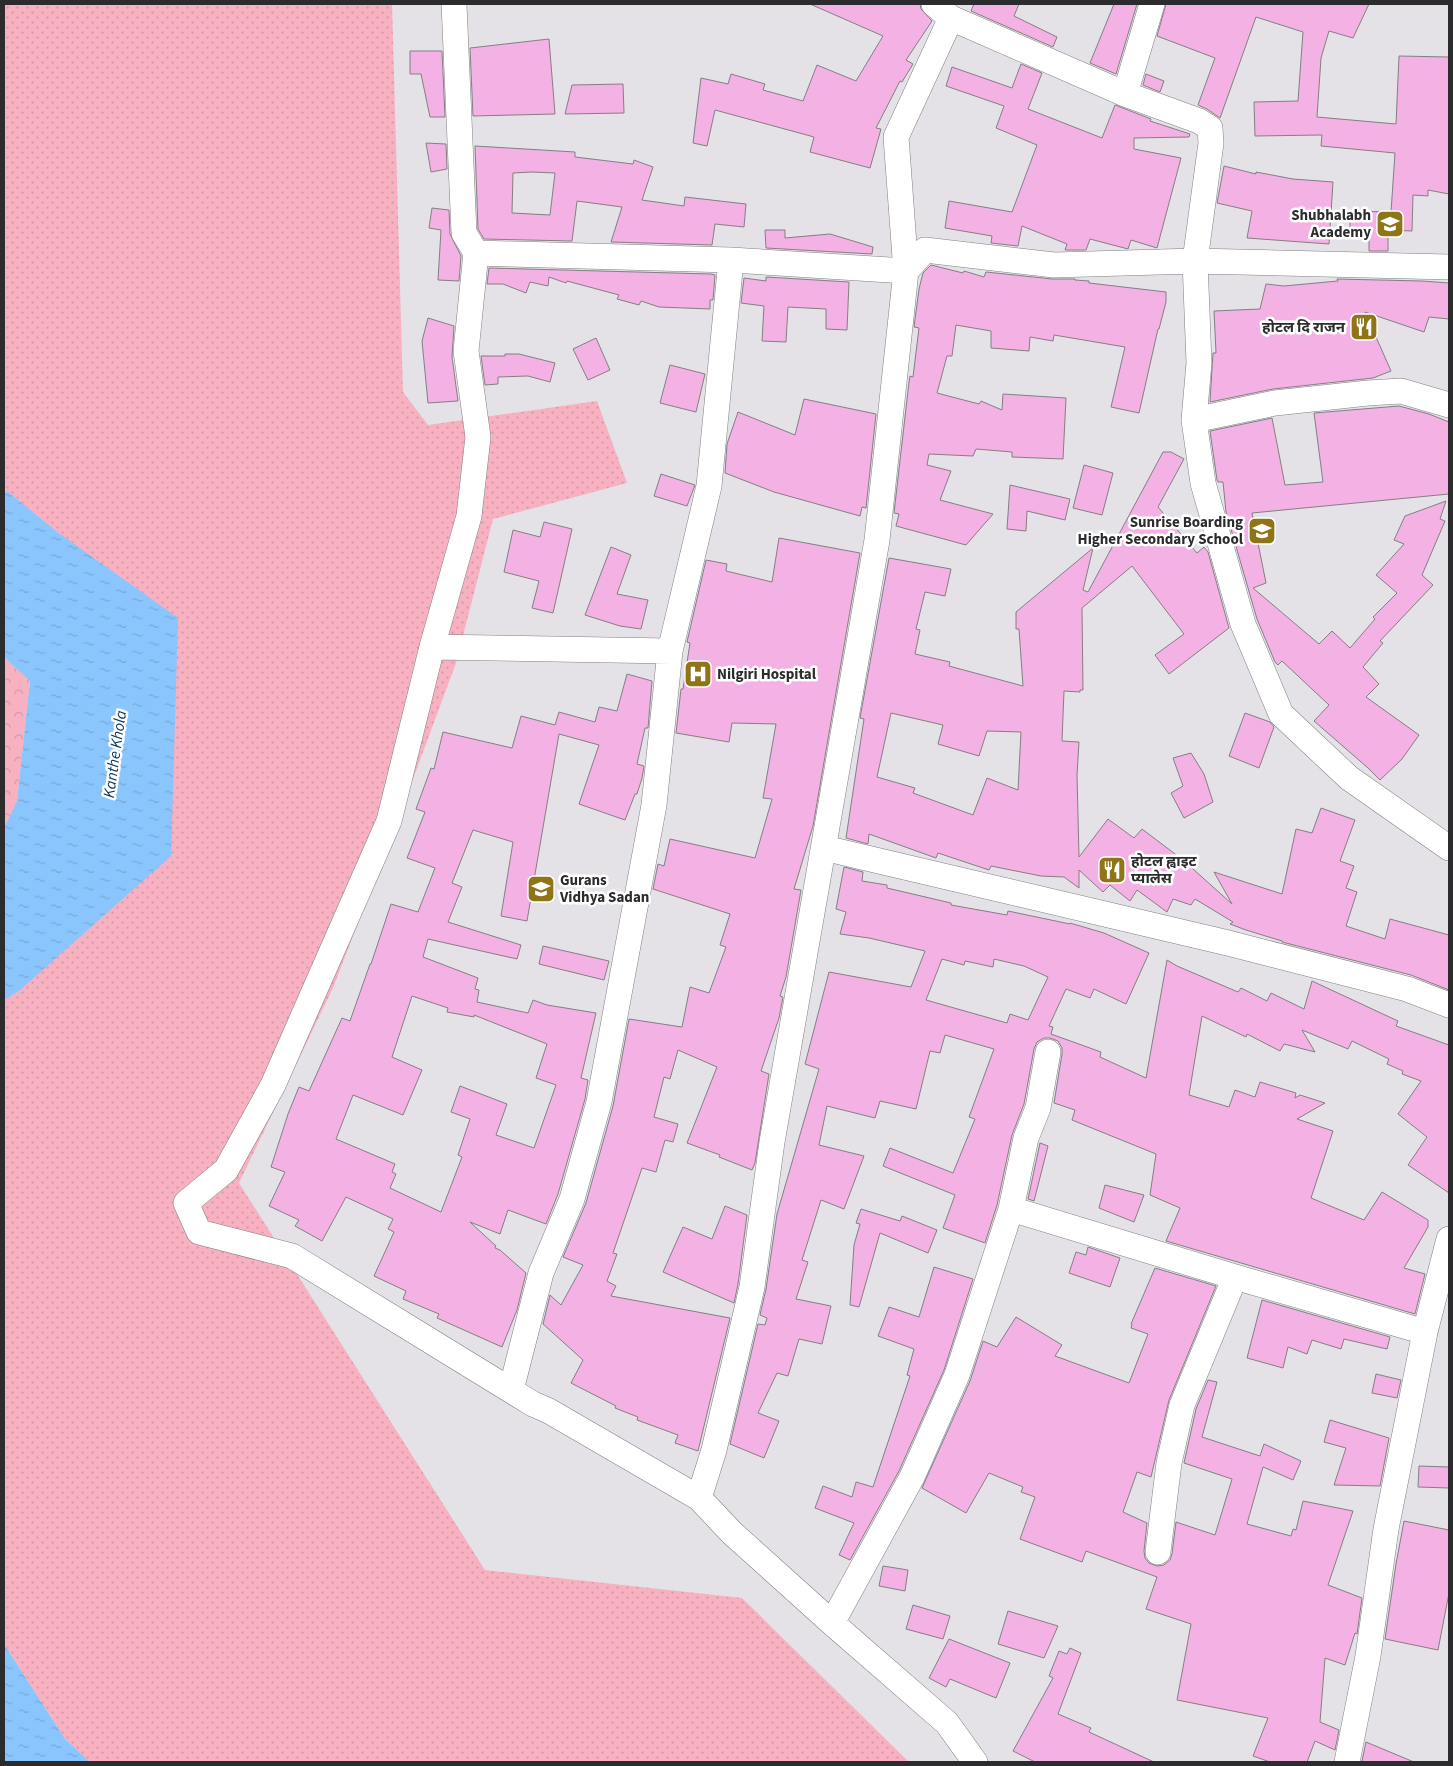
<svg xmlns="http://www.w3.org/2000/svg" width="1453" height="1766" font-family="'Source Sans 3','Noto Sans Devanagari',sans-serif">
  <style>
    .grass { fill: url(#grass-dots) }
    .forest { fill: url(#forest-crowns) }
    .water { fill: url(#water-ripples) }
    .building { fill: #f3b1e4; stroke: #847f83; fill-rule: evenodd }
    .lines { fill: none; stroke-linecap: round; stroke-linejoin: round }
    .street-casing { stroke: #817f84; stroke-width: 26 }
    .street { stroke: #fff; stroke-width: 25 }
    .labels { text-anchor: middle; stroke-width: 5; stroke-linejoin: round; paint-order: stroke }
    .poi-label { font-size: 15px; font-weight: bold; fill: #2c2b2d; stroke: #fff; text-anchor: end }
    .water-label { font-size: 16px; font-style: italic; fill: #0c385b; stroke: #fff }
  </style>
  <defs>
    <pattern id="grass-dots" width="8" height="8" patternUnits="userSpaceOnUse" patternTransform="scale(1.25)"><rect width="8" height="8" fill="#f7b1c1"/><path d="M2 2h.1M6 6h.1" fill="none" stroke="#d498a6" stroke-width="1.8" stroke-linecap="round"/></pattern>
    <pattern id="forest-crowns" width="20" height="18" patternUnits="userSpaceOnUse" patternTransform="scale(1.25)"><rect width="20" height="18" fill="#f7b1c1"/><path d="M2 6a3 3 0 1 1 6 0M12 15a3 3 0 1 1 6 0" fill="none" stroke="#d498a6"/></pattern>
    <pattern id="water-ripples" width="26" height="14" patternUnits="userSpaceOnUse" patternTransform="scale(1.25)"><rect width="26" height="14" fill="#8ac5fd"/><path d="M2 4q2-2 4 0t4 0M15 11q2-2 4 0t4 0" fill="none" stroke="#77a9d9"/></pattern>
  </defs>
  <rect width="100%" height="100%" fill="#e4e2e7"/>
  <!-- grass -->
  <path class="grass" d="M4 4H392L403 392 428 425 597 401 627 483 493 519 456 663 396 825 333 988 239 1183 485 1570 742 1598 909 1762H90L65 1739 4 1644V1000L19 991 60 534 7 491 4 495Z"/>
  <!-- forest -->
  <path class="forest" d="M4 657 30 681 17 801 4 828Z"/>
  <!-- water -->
  <path class="water" d="M7 491 60 534 178 618 171 856 19 991 4 1000V828L17 801 30 681 4 657V495Z
    M4 1644 65 1739 90 1762H4Z"/>
  <!-- building -->
  <path class="building" d="M810 4H920L921 9 932 21 906 60 913 64 902 82 900 81 876 128 881 129 870 168 810 152 814 137 715 110 707 146 693 143 701 78 728 84 731 74 765 84 763 90 803 101 817 65 856 81 883 36Z
    M974 4H1019L1014 16 1057 37 1053 47 971 11Z
    M1114 4H1137L1116 74 1090 63Z
    M1166 4H1369L1353 38 1329 31 1321 58 1317 117 1396 124 1399 56 1449 57V194L1428 190V196L1413 195 1412 231 1388 230V251H1369V229L1350 228V211L1391 212 1395 153 1321 146 1322 135 1255 136 1254 102 1298 101 1303 32 1256 17 1220 118 1207 109 1198 105 1215 58 1157 36Z
    M549 39 555 114 473 116 470 48Z
    M410 51H442L445 117H430L421 74H410Z
    M1021 64 1042 73 1028 109 1102 138 1115 105 1151 119 1150 121 1190 134 1189 137 1134 138V149L1181 158 1157 248 1131 240 1128 249 1090 239 1086 250H1065L1067 244 1022 226 1018 246 991 243 992 236 945 228 949 201 1012 212 1037 145 996 128 1004 106 946 86 952 67 1012 88Z
    M1146 74 1164 81 1160 92 1143 85Z
    M623 84 624 113 565 114 572 85Z
    M426 143 446 144 447 169 431 172Z
    M475 146 575 152V157L633 164 634 160 653 167 642 200 684 206 685 197 746 204 744 227 715 224 712 245 611 242 622 207 577 201 572 241 484 239 478 229ZM532 172 555 173 550 215 512 213 513 173Z
    M1224 166 1256 174V172L1293 179 1333 182 1329 244 1247 238 1252 211 1217 203Z
    M432 208 449 210 450 234 461 256 459 281 438 280 441 230 429 228Z
    M765 230H785V238L830 234 873 247 872 254 766 248Z
    M931 265 963 273 964 271 984 277 986 272 1052 279H1075V280L1089 281V283L1166 292V302L1159 329H1158L1139 413 1111 407 1125 347 1054 335 1053 341 1030 337 1029 351 991 348V331L956 325 952 356H947L937 393 979 404 981 401 1002 410 1003 394 1066 398 1063 459 1012 457V452L976 449 973 456 929 454 927 465 951 471 940 500 993 514 966 545 896 526 899 514 894 513 909 382 910 376 913 377 919 328 914 327 919 289 923 273Z
    M489 268 711 274 715 275 713 300H710V309L659 307 641 301 639 305 617 299 619 295 567 281 566 283 549 277 548 286 530 282 526 293 503 284H487Z
    M766 277 849 282 847 330 826 329V309L788 307 786 342 762 341 764 306 741 303 744 278 766 281Z
    M1337 279 1422 281 1449 283V319L1429 317 1424 332 1365 312 1391 371 1373 378 1273 389 1210 402 1213 353H1216L1214 311 1260 309 1266 284 1284 286 1338 281Z
    M428 318 454 326 452 357 458 401 428 403 422 341Z
    M596 338 610 370 588 380 573 349Z
    M505 354H519L555 363 550 382 528 376 498 377V384L485 385 481 356H505Z
    M670 365 705 374 696 412 660 403Z
    M804 399 876 414 866 508 862 507 860 516 774 492 725 473 727 444 738 412 795 435Z
    M1399 406 1429 414 1449 422V494L1252 513 1266 583 1253 588 1319 644 1332 631 1350 648 1375 619 1373 617 1397 593 1376 575 1404 544 1394 540 1405 516 1446 501 1440 519 1445 521 1422 575 1433 585 1380 641 1383 643 1363 667 1379 684 1366 697 1419 735 1402 759 1380 780 1368 768 1314 721 1329 705 1282 661 1278 665 1275 662 1257 619 1226 512 1223 482H1218L1217 480 1210 431 1272 418 1285 485 1323 482 1314 413Z
    M1163 452H1171L1184 459 1158 507 1197 553 1204 547 1208 552 1229 628 1169 674 1155 655 1184 634 1132 566 1082 608 1083 690H1080V692L1064 691 1062 741 1079 742 1077 775 1079 857 1108 819 1134 838 1142 829 1183 860 1232 904 1214 872 1282 894 1296 829 1312 833 1321 808 1355 820 1340 861 1354 866 1346 888 1357 892 1346 926 1385 939 1390 919 1449 935V990L1411 975 1282 942V941L1246 930 1230 924 1233 922 1195 899 1191 905 1173 899 1167 912 1137 890 1130 901 1110 885 1103 892 1079 870V888L1064 877 1041 876 991 866 989 870 938 853 936 858 869 834 868 844 846 838 864 719 860 718 889 558 951 569 945 596 925 592 916 629 920 630 915 654 950 662 949 666 1023 686 1019 629H1016V612L1093 548 1083 590 1088 592ZM891 713 943 725 938 744 979 756 987 731 1021 732 1018 790 987 778 973 815 913 793 915 788 877 777Z
    M1084 465 1113 473 1102 515 1073 508Z
    M661 474 695 485 687 506 654 496Z
    M1010 485 1070 499 1065 520 1027 511 1026 531 1007 529Z
    M544 522 572 529 553 613 532 608 539 581 504 572 513 530 540 537Z
    M779 538 860 553 813 826 794 889 801 890 786 977 780 996 783 997 779 1018 761 1071 769 1074 755 1163 752 1170 719 1157 720 1155 687 1143 717 1067 678 1050 670 1079 664 1077 654 1117 678 1124 673 1142 665 1140 656 1172 642 1168 613 1253 617 1254 607 1281 616 1286 611 1296 730 1318 698 1451 675 1443 678 1435 637 1420 638 1417 615 1408 616 1406 571 1383 583 1360 543 1324 550 1295 561 1305 583 1265 563 1257 586 1203 613 1106 629 1019 682 1027 690 987 709 993 726 947 720 945 730 914 653 889 658 864 664 866 670 839 755 858 772 799 763 798 776 724 732 723 729 742 676 733 681 689H683L690 643 687 642 706 560 727 564 726 571 772 582Z
    M611 547 631 555 617 594 648 600 641 629 620 626 585 615Z
    M627 674 652 681 648 728H645L637 764 644 766 642 778 637 794H635L625 820 579 804 599 745 559 734 527 921 501 916 513 842 473 830 452 883 462 887 448 922 521 945 517 959 428 939 423 957 478 978 475 989 479 990 477 1002 528 1013 533 1000 547 1005 596 1013 581 1078 588 1080 585 1099 558 1194 546 1224 508 1210 500 1234 470 1222 496 1246 495 1248 500 1250 526 1273 517 1310 502 1347 437 1318 439 1314 403 1299 406 1291 374 1276 394 1232 388 1229 393 1219 346 1197 322 1241 295 1226 299 1220 269 1206 285 1172 271 1167 288 1114 299 1087 309 1091 342 1018 350 1021 370 964H371L391 904 418 912 435 868 407 858 425 812 416 809 431 768 434 769 443 732 512 748 521 716 555 725 559 712 595 722 599 707 617 711ZM412 996 448 1008 447 1012 474 1017V1015L547 1044 536 1078 556 1085 534 1148 496 1135 507 1104 460 1086 451 1112 470 1119 458 1155 462 1157 441 1212 390 1188 396 1174 392 1172 395 1164 336 1139 353 1095 403 1115 422 1070 392 1057Z
    M1245 713 1270 722 1274 727 1259 768 1229 756Z
    M1191 753 1204 774 1213 802 1184 818 1171 793 1183 786 1173 758Z
    M844 867 863 872 862 881 887 885V888L951 903V905L1007 915 1008 911 1070 924V923L1104 933 1149 953 1126 1004 1094 989 1090 998 1066 989 1049 1026 1053 1027 1051 1034 1101 1052 1100 1057 1146 1078 1167 960 1177 966 1238 992 1241 988 1267 1001 1271 993 1304 1009 1312 981 1398 1021 1396 1026 1449 1045V1193L1408 1165 1427 1137 1398 1114 1421 1081 1402 1074 1403 1071 1387 1064 1389 1059 1352 1041 1348 1049 1302 1030 1315 1052 1284 1044 1280 1051 1247 1034 1246 1037 1202 1016 1189 1095 1229 1107 1235 1090 1255 1097 1260 1082 1296 1093 1295 1098 1300 1095 1325 1103 1297 1119 1333 1131 1311 1198 1364 1220 1382 1192 1428 1220V1227L1404 1268 1425 1274 1415 1314 1166 1241 1180 1208 1150 1195 1156 1154 1072 1120 1075 1110 1054 1103 1062 1054V1048L1058 1041 1050 1038H1044L1037 1042 1034 1049 1024 1104 1012 1135 997 1205 985 1243 943 1228 955 1195 883 1166 890 1148 953 1173 975 1119 969 1117 994 1049 945 1035 940 1053 930 1051 916 1109 880 1101 875 1118 827 1106 819 1145 864 1156 844 1209 821 1200 802 1260 808 1262 796 1299 831 1306 822 1344 799 1339 788 1376 777 1373 758 1413 779 1421 764 1458 730 1444 758 1324 765 1325 767 1318 760 1315 766 1289 777 1214 819 1069 805 1064 829 972 911 987 925 951 869 938 840 934 846 912 836 909ZM942 959 964 965 965 961 993 967 994 959 1024 966 1048 977 1028 1020 1010 1014 1007 1023 926 1000Z
    M543 946 609 961 604 980 539 964Z
    M1040 1143 1048 1146 1034 1201 1028 1199Z
    M1105 1185 1144 1195 1134 1222 1099 1208Z
    M725 1206 747 1215 738 1284 734 1303 663 1272 683 1227 712 1239Z
    M861 1209 900 1221 902 1216 937 1230 928 1253 880 1233 859 1307 850 1305 854 1245 860 1224 856 1223Z
    M1088 1247 1120 1258 1110 1287 1069 1273 1076 1252 1086 1255Z
    M934 1267 973 1279 944 1370 899 1471 850 1560 839 1555 854 1523 815 1508 823 1486 852 1497 856 1482 873 1487 910 1376 907 1375 914 1349 878 1336 889 1307 919 1317Z
    M1155 1268 1216 1286 1169 1400 1151 1477 1137 1472 1123 1512 1147 1523 1144 1551 1145 1558 1149 1563 1157 1566 1164 1565 1170 1560 1172 1554 1176 1522 1215 1535 1232 1479 1184 1463 1196 1409 1208 1380 1217 1382 1202 1437 1260 1456 1264 1444 1301 1461 1293 1480 1263 1467 1247 1524 1291 1536 1293 1529 1296 1530 1303 1501 1353 1511 1328 1585 1362 1598 1357 1634 1355 1633 1345 1665 1325 1658 1320 1722 1339 1730 1335 1750 1315 1741 1307 1762H1270L1253 1756 1268 1718 1177 1700 1191 1624 1146 1609 1157 1577 1086 1551 1082 1562 1020 1539 1035 1497 1021 1492 1023 1487 989 1473 966 1513 922 1488 970 1381 983 1341 997 1347 1016 1317 1062 1345 1055 1356 1129 1383 1148 1334 1131 1328 1132 1324H1131Z
    M1262 1300 1390 1337 1387 1349 1344 1339 1341 1349 1312 1340 1307 1354 1288 1347 1283 1368 1247 1358Z
    M1376 1374 1401 1380 1397 1398 1372 1393Z
    M1330 1420 1389 1438 1380 1486 1334 1485 1346 1448 1324 1442Z
    M1419 1466 1449 1467V1488L1418 1487Z
    M1404 1521 1449 1530V1593L1438 1650 1385 1639 1396 1564Z
    M883 1566 908 1570 905 1591 879 1586Z
    M913 1605 950 1616 943 1639 906 1629Z
    M1008 1611 1058 1626 1044 1658 998 1644Z
    M949 1639 1010 1663 996 1698 950 1679 946 1687 929 1678Z
    M1070 1648 1081 1653 1058 1714 1091 1728 1089 1732 1154 1762H1035L1013 1751 1053 1678 1049 1676 1059 1651 1067 1654Z
    M1366 1742 1414 1762H1364L1362 1761Z"/>
  <g class="lines">
    <defs>
      <path id="street" d="M454 4 464 233 476 253 466 351 478 437 469 516 432 647 389 821 273 1085 226 1170 186 1203 199 1232 292 1256 533 1404 549 1411 699 1498 732 1533 832 1623 947 1723 975 1762
        M934 4 951 18 1125 94 1199 121 1210 128 1211 143 1195 261 1199 363 1194 420 1203 483 1243 624 1281 714 1349 778 1449 848
        M1125 94 1152 4
        M476 253 731 260 906 271 925 250 1054 265 1195 261 1449 267
        M1194 420 1275 403 1368 393 1401 391 1449 405
        M432 647 670 651 654 805 599 1102 572 1199 541 1273 511 1390
        M670 651 709 486 731 260
        M824 848 1228 943 1407 989 1449 1005
        M1011 1209 1026 1138 1038 1108 1048 1052
        M699 1498 714 1450 752 1287 772 1142 877 540 906 271 896 137 951 18
        M1158 1552 1169 1463 1182 1405 1235 1277
        M832 1623 912 1477 957 1375 1011 1209 1235 1277 1425 1332
        M1347 1762 1368 1656 1386 1529 1425 1332 1449 1239"/>
    </defs>
    <!-- street casing -->
    <use href="#street" class="street-casing"/>
    <!-- street -->
    <use href="#street" class="street"/>
  </g>
  <!-- icons -->
  <defs>
    <symbol id="school-square" viewBox="-11 -11 22 22"><rect x="-9" y="-9" width="18" height="18" rx="4" fill="#8f7418" stroke="#fff"/><path d="M0-5L7-2L0 1L-7-2ZM-4 1L0 2.5L4 1V4Q0 6-4 4Z" fill="#fff"/></symbol>
    <symbol id="restaurant-square" viewBox="-11 -11 22 22"><rect x="-9" y="-9" width="18" height="18" rx="4" fill="#8f7418" stroke="#fff"/><path d="M-5-6h1v4h1v-4h1v4h1v-4h1v5L-1.5 .5V6h-2V.5L-5-1ZM5-6V6H3V1.5H1.5Q1.5-4 5-6Z" fill="#fff"/></symbol>
    <symbol id="hospital-square" viewBox="-11 -11 22 22"><rect x="-9" y="-9" width="18" height="18" rx="4" fill="#8f7418" stroke="#fff"/><path d="M-5-5h3v3.5h4V-5h3V5h-3V1.5h-4V5h-3Z" fill="#fff"/></symbol>
  </defs>
  <g fill-rule="evenodd">
    <use href="#school-square" x="1374" y="208" width="32" height="32"/>
    <use href="#restaurant-square" x="1348" y="311" width="32" height="32"/>
    <use href="#school-square" x="1246" y="515" width="32" height="32"/>
    <use href="#hospital-square" x="682" y="658" width="32" height="32"/>
    <use href="#restaurant-square" x="1096" y="854" width="32" height="32"/>
    <use href="#school-square" x="525" y="873" width="32" height="32"/>
  </g>
  <g class="labels">
    <!-- poi labels -->
    <g class="poi-label">
      <text x="1371" y="220">Shubhalabh<tspan x="1371" dy="17">Academy</tspan></text>
      <text x="1345" y="332">होटल दि राजन</text>
      <text x="1243" y="527">Sunrise Boarding<tspan x="1243" dy="17">Higher Secondary School</tspan></text>
      <text x="717" y="679" text-anchor="start">Nilgiri Hospital</text>
      <text x="1131" y="866" text-anchor="start">होटल ह्वाइट<tspan x="1131" dy="17">प्यालेस</tspan></text>
      <text x="560" y="885" text-anchor="start">Gurans<tspan x="560" dy="17">Vidhya Sadan</tspan></text>
    </g>
    <!-- water labels -->
    <g class="water-label">
      <text transform="translate(114 754) rotate(-82)" y="6">Kanthe Khola</text>
    </g>
  </g>
  <!-- border -->
  <rect width="1453" height="1766" fill="none" stroke="#2c2b2d" stroke-width="10"/>
</svg>
